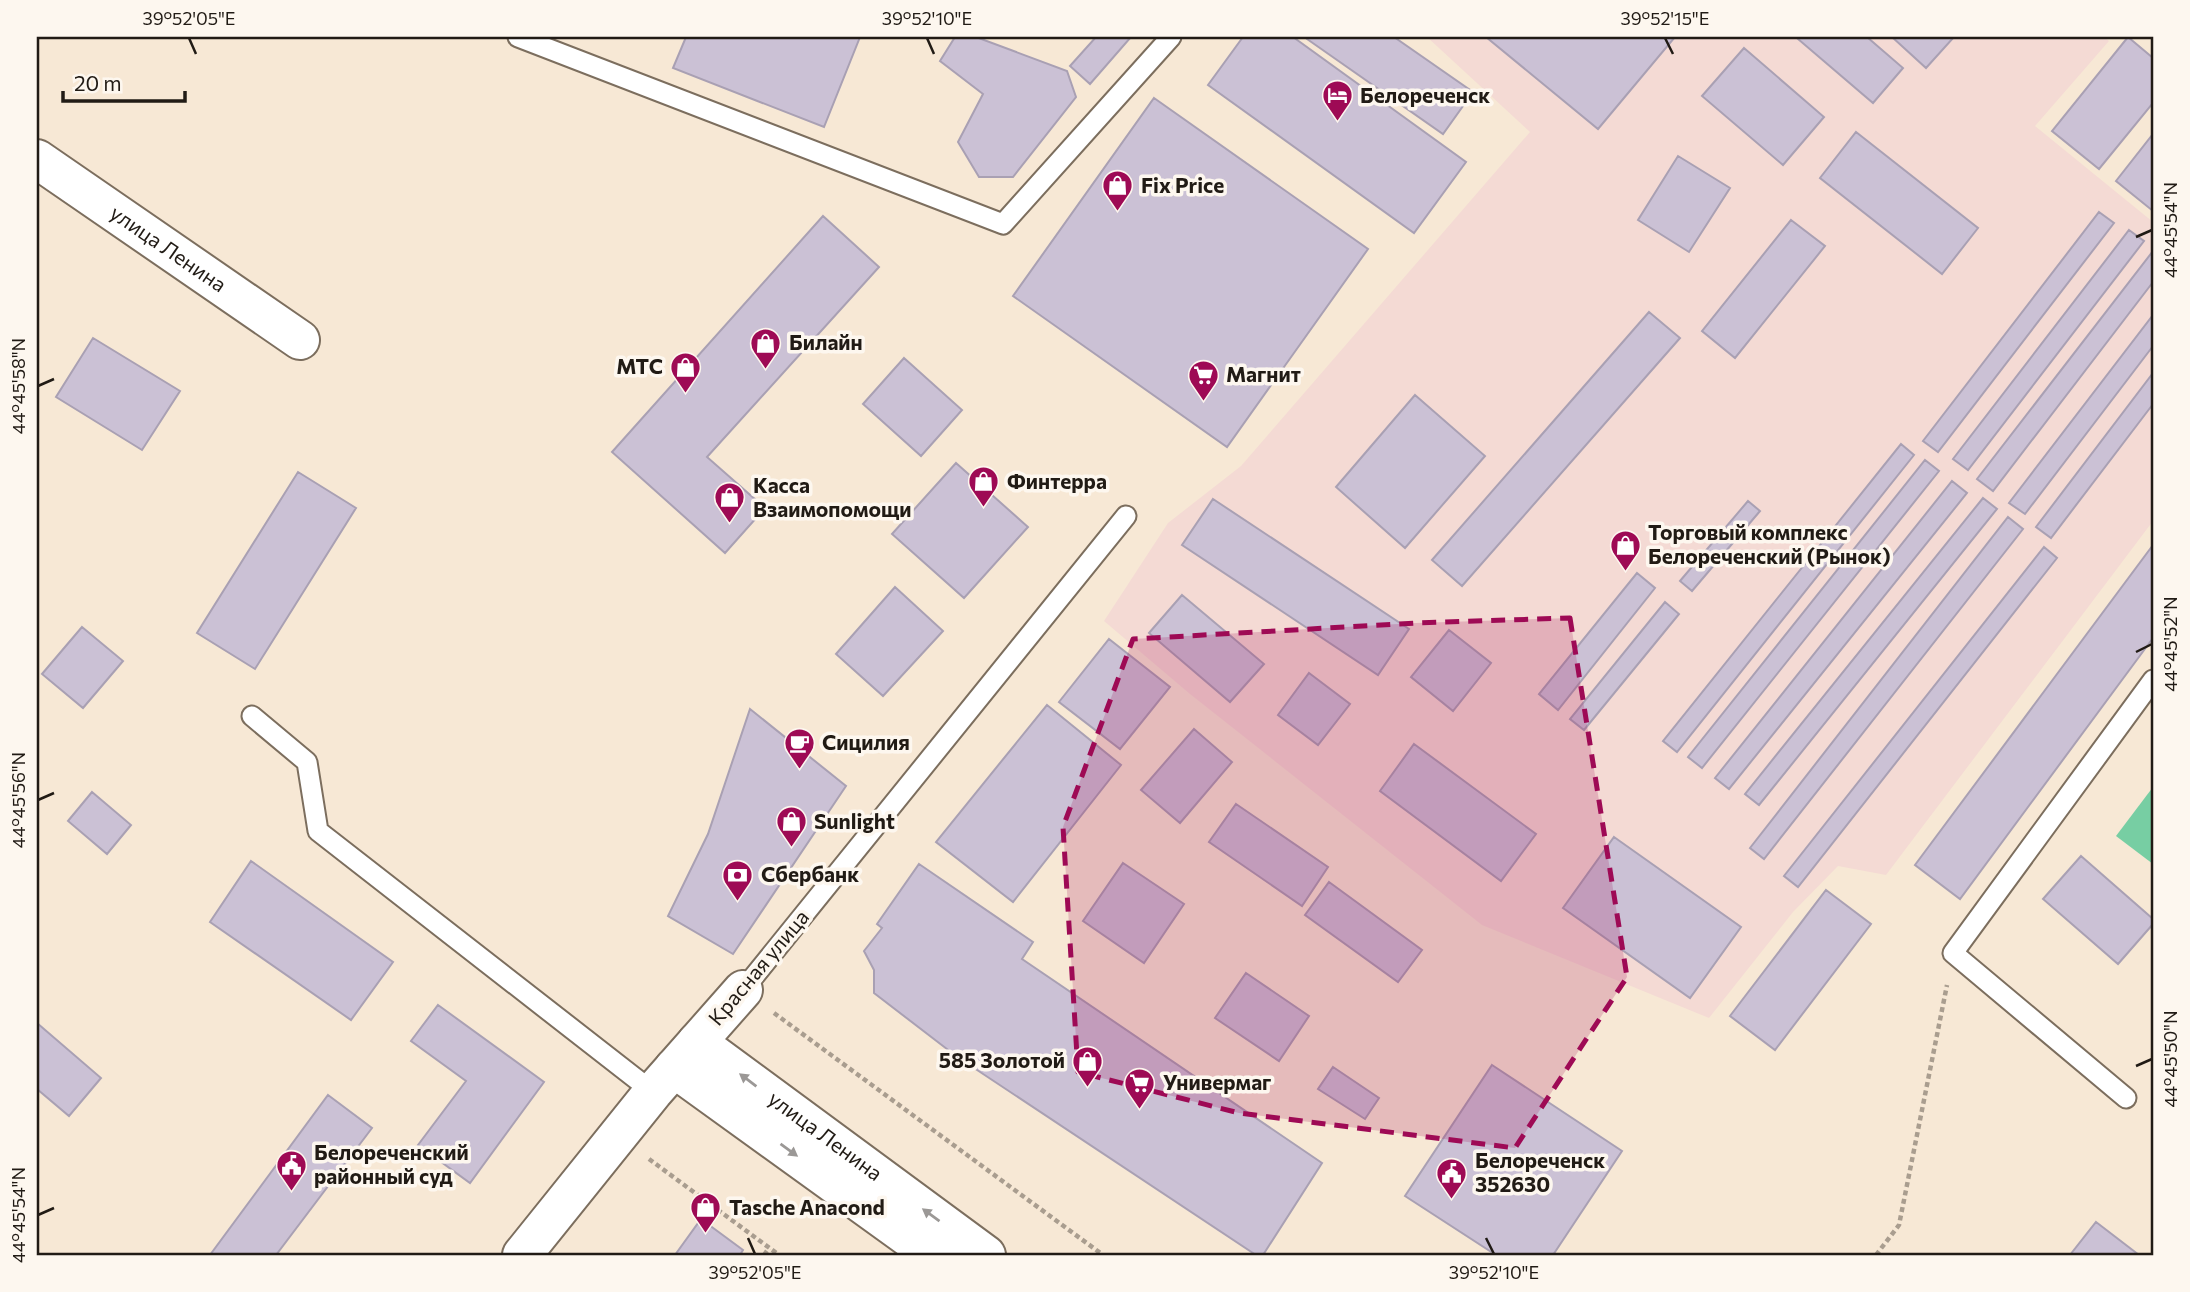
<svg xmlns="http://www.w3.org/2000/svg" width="2190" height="1292" font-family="Commissioner,sans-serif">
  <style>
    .commercial { fill: #f4dad4 }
    .green { fill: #77cea3 }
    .building { fill: #cbc1d5; stroke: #a9a0b3; stroke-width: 2 }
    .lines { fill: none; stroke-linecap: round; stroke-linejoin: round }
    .service-casing { stroke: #7c6e5e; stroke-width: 23 }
    .minor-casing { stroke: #7c6e5e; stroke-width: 42 }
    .tertiary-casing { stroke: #7c6e5e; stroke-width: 42 }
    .path { stroke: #a99d8f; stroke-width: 4.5; stroke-dasharray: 5 3.5; stroke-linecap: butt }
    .service { stroke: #fff; stroke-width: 19 }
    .minor { stroke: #fff; stroke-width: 38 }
    .tertiary { stroke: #fff; stroke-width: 38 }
    .oneway { fill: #9b9896 }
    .marked { fill: #9e0a55; fill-opacity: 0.2; stroke: #9e0a55; stroke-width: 5; stroke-dasharray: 14 9; stroke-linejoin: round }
    .ticks { fill: none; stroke: #211b15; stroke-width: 2.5 }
    .labels { text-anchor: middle; stroke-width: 7; stroke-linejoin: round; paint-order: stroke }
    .poi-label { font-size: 21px; font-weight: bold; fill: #211b15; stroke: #fdf7ef; text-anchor: start }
    .street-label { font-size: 21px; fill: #211b15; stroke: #fdf7ef }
    .neatline { fill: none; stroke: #211b15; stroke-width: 2.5 }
    .ticks-label { font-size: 18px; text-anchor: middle; fill: #211b15 }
  </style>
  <rect width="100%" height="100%" fill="#f7e8d5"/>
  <!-- commercial -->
  <path class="commercial" d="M1427 37H2104L2109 41 2035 126 2153 222V521L1886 875 1838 866 1793 912 1709 1018 1482 925 1190 694 1104 621 1168 523 1241 466 1530 132Z"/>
  <!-- green -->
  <path class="green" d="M2153 787V864L2116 836Z"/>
  <!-- building -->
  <path class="building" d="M686 37H860L824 127 673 68Z
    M955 37H976L1067 71 1076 97 1013 177H979L958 142 983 94 940 61Z
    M1096 37H1131L1090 84 1070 66Z
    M1243 37H1293L1466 162 1414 233 1208 85Z
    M1308 37H1394L1473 92 1443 134 1307 39Z
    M1486 37H1675L1598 129Z
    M1800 37H1867L1903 68 1873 103 1798 39Z
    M1892 37H1954L1926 68Z
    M2128 37 2153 58V103L2099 169 2052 131Z
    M1744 48 1824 117 1783 165 1702 96Z
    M1154 98 1368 249 1227 447 1013 296Z
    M1856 132 1978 228 1942 274 1820 178Z
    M2153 134V211L2116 181Z
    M1678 156 1730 188 1689 252 1638 220Z
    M2099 212 2114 223 1938 452 1923 441Z
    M823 216 879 267 707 457 765 508 725 553 612 452Z
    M1791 220 1825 246 1735 358 1702 331Z
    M2129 230 2144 241 1968 470 1953 459Z
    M2153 251V282L1993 491 1977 479Z
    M1649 312 1680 338 1462 586 1432 560Z
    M2153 315V346L2025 514 2009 503Z
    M93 338 180 391 142 450 56 397Z
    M904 358 962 410 921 456 863 404Z
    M2153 373V404L2051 538 2036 527Z
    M1415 395 1485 456 1405 548 1336 487Z
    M1901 444 1914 455 1677 752 1663 741Z
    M1925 460 1939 471 1702 768 1688 757Z
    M956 463 1028 527 964 598 892 534Z
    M298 472 356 508 255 669 197 633Z
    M1952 481 1967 493 1729 789 1715 778Z
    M1983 498 1997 509 1759 805 1745 794Z
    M1213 499 1409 629 1378 675 1182 545Z
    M1748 501 1760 511 1692 591 1680 581Z
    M2008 517 2023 529 1764 859 1750 848Z
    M2153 545V638L1960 899 1915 865Z
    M2044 547 2057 558 1798 887 1784 876Z
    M1637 573 1655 588 1558 710 1539 694Z
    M895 587 943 631 883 696 836 654Z
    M1182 595 1264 664 1230 702 1149 633Z
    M1665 602 1679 614 1584 730 1570 719Z
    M82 627 123 661 83 708 42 674Z
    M1449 630 1491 663 1453 711 1411 677Z
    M1109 639 1170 687 1120 749 1059 702Z
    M1309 673 1350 704 1318 745 1278 715Z
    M1047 705 1121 765 1013 902 936 842Z
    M750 709 846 786 733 954 668 916 708 834Z
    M1194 729 1232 762 1180 823 1141 790Z
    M1414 744 1536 834 1501 881 1380 791Z
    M92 792 131 825 107 854 68 821Z
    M1236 804 1328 867 1302 906 1209 842Z
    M1614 837 1741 927 1690 998 1563 908Z
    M2081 856 2153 919V924L2118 964 2043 899Z
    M251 861 393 962 351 1020 210 922Z
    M1123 863 1184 904 1144 963 1083 921Z
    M919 864 1033 942 1022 959 1322 1163 1263 1255H1256L956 1056 874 993V970L864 951 882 928 877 924Z
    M1329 882 1422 950 1398 982 1305 915Z
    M1826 890 1871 924 1775 1050 1730 1016Z
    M1246 973 1309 1016 1279 1061 1215 1018Z
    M438 1005 544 1082 470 1183 418 1145 466 1081 411 1041Z
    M37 1023 101 1078 69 1116 37 1089Z
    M1492 1065 1622 1151 1553 1255H1496L1405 1196Z
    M1333 1067 1379 1098 1365 1119 1318 1089Z
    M328 1095 372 1128 276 1255H210Z
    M701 1219 743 1250 740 1255H675Z
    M2096 1222 2139 1255H2070Z"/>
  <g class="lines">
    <defs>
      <path id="service" d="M518 37 1003 224 1171 37
        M252 716 307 762 318 831 653 1092
        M743 990 1126 516
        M2126 1098 1953 953 2153 680"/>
      <g id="minor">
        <path id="s1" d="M37 159 300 340"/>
      </g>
      <g id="tertiary">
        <path id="s2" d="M697 1042 986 1255"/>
        <path d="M674 1068 933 1255"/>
        <path d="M522 1255 653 1092 743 990"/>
      </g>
    </defs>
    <!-- service casing -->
    <use href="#service" class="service-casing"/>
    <!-- minor casing -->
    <use href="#minor" class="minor-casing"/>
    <!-- tertiary casing -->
    <use href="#tertiary" class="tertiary-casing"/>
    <!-- path -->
    <path class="path" d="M774 1013 1103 1255
      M649 1159 779 1255
      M764 1255 769 1248
      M1876 1255 1899 1225 1947 985"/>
    <!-- service -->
    <use href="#service" class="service"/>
    <!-- minor -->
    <use href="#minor" class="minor"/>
    <!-- tertiary -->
    <use href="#tertiary" class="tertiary"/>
  </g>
  <!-- one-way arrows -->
  <defs><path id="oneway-solid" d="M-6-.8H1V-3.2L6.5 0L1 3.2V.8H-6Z" transform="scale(1.75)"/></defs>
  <g class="oneway">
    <use href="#oneway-solid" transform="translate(748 1080) rotate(-143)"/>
    <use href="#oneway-solid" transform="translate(789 1150) rotate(36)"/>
    <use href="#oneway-solid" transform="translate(931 1215) rotate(-144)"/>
  </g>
  <!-- marked area -->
  <path class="marked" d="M1570 618 1627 977 1515 1148 1239 1113 1078 1072 1063 827 1133 639 1416 623Z"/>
  <!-- ticks -->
  <path class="ticks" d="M189 38 196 54M927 38 934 54M1665 38 1673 54M2136 237 2152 230M38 386 54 379M2136 652 2152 644M38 800 54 793M2136 1066 2152 1059M38 1215 54 1208M748 1238 755 1254M1486 1238 1494 1254"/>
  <!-- icons -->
  <defs>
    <symbol id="hotel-pin" viewBox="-11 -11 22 30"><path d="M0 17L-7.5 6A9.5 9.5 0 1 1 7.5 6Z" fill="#9e0a55" stroke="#fdf7ef"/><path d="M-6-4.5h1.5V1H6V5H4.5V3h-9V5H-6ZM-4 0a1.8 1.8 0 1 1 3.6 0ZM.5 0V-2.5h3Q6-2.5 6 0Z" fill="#fff"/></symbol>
    <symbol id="shop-pin" viewBox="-11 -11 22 30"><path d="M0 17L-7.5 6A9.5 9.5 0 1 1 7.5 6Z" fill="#9e0a55" stroke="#fdf7ef"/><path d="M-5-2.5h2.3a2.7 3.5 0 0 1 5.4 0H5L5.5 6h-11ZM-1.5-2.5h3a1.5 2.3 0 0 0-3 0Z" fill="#fff"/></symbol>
    <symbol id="supermarket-pin" viewBox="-11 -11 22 30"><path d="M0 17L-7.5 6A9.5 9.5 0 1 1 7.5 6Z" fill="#9e0a55" stroke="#fdf7ef"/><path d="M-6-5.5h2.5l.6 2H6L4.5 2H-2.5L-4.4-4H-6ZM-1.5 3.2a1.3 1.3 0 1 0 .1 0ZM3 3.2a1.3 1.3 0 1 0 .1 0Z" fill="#fff"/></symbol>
    <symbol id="cafe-pin" viewBox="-11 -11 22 30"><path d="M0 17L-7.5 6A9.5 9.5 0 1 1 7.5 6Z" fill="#9e0a55" stroke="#fdf7ef"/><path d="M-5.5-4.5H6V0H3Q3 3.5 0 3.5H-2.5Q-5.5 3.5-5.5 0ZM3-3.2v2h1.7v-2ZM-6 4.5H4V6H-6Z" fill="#fff"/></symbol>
    <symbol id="bank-pin" viewBox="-11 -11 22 30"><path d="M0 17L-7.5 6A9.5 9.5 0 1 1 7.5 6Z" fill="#9e0a55" stroke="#fdf7ef"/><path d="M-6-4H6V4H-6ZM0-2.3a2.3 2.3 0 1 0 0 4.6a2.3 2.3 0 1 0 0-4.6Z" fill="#fff"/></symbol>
    <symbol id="civic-pin" viewBox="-11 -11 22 30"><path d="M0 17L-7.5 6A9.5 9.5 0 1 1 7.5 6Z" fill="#9e0a55" stroke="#fdf7ef"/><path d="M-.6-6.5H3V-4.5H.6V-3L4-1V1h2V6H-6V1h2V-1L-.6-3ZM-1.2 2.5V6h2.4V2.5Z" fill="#fff"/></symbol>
  </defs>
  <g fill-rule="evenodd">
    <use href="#hotel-pin" x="1320" y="78" width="35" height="47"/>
    <use href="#shop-pin" x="1100" y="168" width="35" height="47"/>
    <use href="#shop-pin" x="748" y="326" width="35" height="47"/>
    <use href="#shop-pin" x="668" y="350" width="35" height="47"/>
    <use href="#supermarket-pin" x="1186" y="358" width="35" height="47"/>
    <use href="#shop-pin" x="966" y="464" width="35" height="47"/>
    <use href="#shop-pin" x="712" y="480" width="35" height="47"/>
    <use href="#shop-pin" x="1608" y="528" width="35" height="47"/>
    <use href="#cafe-pin" x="782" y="726" width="35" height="47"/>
    <use href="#shop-pin" x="774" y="804" width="35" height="47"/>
    <use href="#bank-pin" x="720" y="858" width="35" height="47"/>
    <use href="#shop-pin" x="1070" y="1044" width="35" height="47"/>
    <use href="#supermarket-pin" x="1122" y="1066" width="35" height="47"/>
    <use href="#civic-pin" x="274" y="1148" width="35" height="47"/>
    <use href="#civic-pin" x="1434" y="1156" width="35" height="47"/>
    <use href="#shop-pin" x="688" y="1190" width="35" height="47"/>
  </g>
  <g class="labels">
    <!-- poi labels -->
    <g class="poi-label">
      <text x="1360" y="103">Белореченск</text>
      <text x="1141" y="193">Fix Price</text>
      <text x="789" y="350">Билайн</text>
      <text x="663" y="374" text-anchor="end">МТС</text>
      <text x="1226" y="382">Магнит</text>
      <text x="1007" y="489">Финтерра</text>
      <text x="753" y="493">Касса<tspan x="753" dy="24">Взаимопомощи</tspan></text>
      <text x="1648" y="540">Торговый комплекс<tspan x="1648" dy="24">Белореченский (Рынок)</tspan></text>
      <text x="822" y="750">Сицилия</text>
      <text x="814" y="829">Sunlight</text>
      <text x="761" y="882">Сбербанк</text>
      <text x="1065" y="1068" text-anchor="end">585 Золотой</text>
      <text x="1163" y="1090">Универмаг</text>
      <text x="314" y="1160">Белореченский<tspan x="314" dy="24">районный суд</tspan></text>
      <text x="1475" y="1168">Белореченск<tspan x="1475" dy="24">352630</tspan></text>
      <text x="729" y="1215">Tasche Anacond</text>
    </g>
    <!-- street labels -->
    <g class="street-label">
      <text dy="7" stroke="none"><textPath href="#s1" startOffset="159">улица Ленина</textPath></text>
      <text transform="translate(759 968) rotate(-50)" y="7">Красная улица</text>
      <text dy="7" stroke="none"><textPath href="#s2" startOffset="159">улица Ленина</textPath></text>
    </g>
  </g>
  <!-- border -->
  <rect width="2190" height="1292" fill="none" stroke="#fdf7ef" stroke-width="77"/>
  <!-- scale -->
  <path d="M63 91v10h122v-10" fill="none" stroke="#211b15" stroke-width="3.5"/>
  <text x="74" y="91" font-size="21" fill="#211b15" stroke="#fdf7ef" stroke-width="5" paint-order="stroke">20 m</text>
  <rect x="38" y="38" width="2114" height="1216" class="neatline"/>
  <g class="ticks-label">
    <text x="189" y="25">39°52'05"E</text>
    <text x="927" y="25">39°52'10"E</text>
    <text x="1665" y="25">39°52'15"E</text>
    <text transform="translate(2171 230) rotate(-90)" y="6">44°45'54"N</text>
    <text transform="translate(19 386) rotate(-90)" y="6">44°45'58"N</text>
    <text transform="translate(2171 644) rotate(-90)" y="6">44°45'52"N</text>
    <text transform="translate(19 800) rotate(-90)" y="6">44°45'56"N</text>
    <text transform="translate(2171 1059) rotate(-90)" y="6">44°45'50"N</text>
    <text transform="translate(19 1215) rotate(-90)" y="6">44°45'54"N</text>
    <text x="755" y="1279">39°52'05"E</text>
    <text x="1494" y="1279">39°52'10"E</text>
  </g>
</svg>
